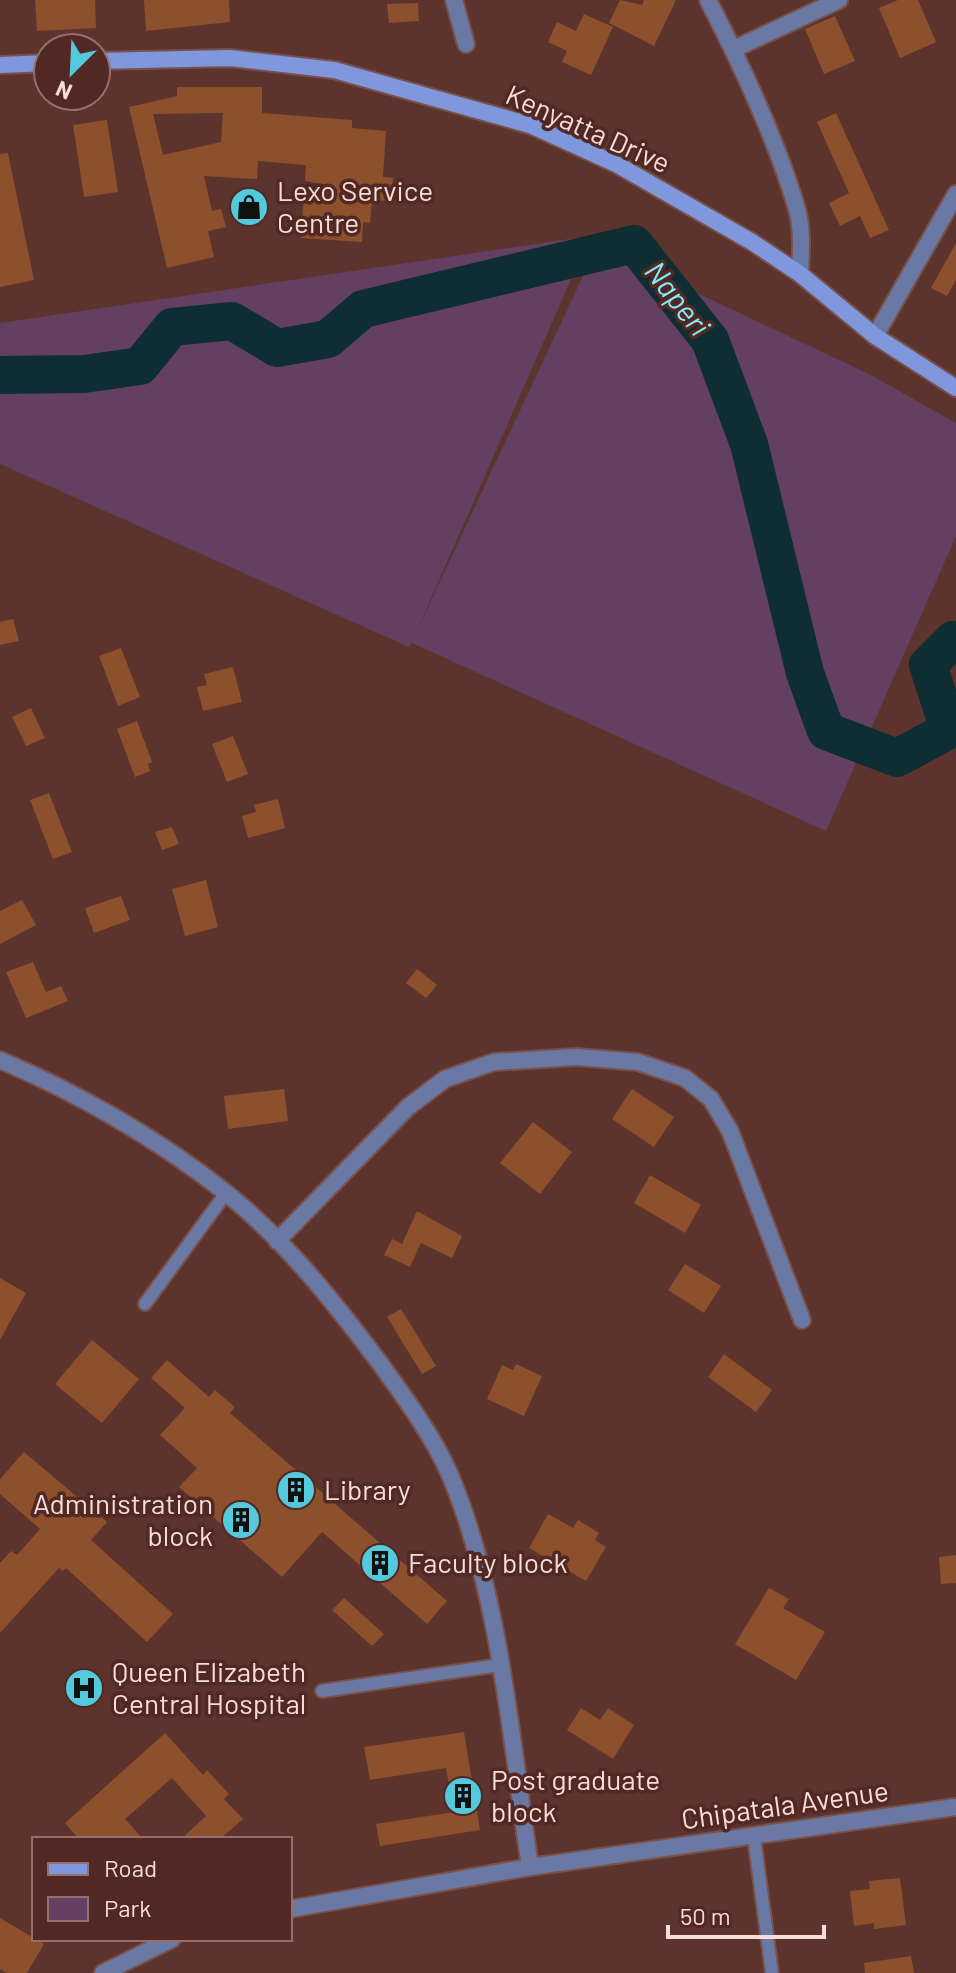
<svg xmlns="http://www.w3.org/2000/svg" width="956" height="1973" font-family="Barlow,sans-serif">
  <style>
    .green { fill: #634061 }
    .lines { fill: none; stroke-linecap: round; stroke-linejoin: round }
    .river { stroke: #0e2e33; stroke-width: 38 }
    .building { fill: #8d502d; fill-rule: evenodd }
    .service-casing { stroke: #79514c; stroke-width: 16 }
    .minor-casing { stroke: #79514c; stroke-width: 20 }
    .secondary-casing { stroke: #79514c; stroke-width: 20 }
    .service { stroke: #6979a4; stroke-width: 12 }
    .minor { stroke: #6979a4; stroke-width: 16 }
    .secondary { stroke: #7f97dc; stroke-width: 16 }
    .labels { text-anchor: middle; stroke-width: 7; stroke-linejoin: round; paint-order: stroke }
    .street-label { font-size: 28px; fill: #f7dcd7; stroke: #512823 }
    .poi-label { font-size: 28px; fill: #f7dcd7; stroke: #512823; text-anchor: start }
    .water-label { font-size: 30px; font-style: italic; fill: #82ecfc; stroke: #512823 }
  </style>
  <rect width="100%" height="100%" fill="#5d332d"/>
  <!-- green -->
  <path class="green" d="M590 236 415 635 597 246 869 374 956 423V536L826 831 412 643 409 647 0 464V323Z"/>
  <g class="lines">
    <!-- river -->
    <path class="river" d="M0 375 84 374 140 366 172 327 232 321 277 348 328 339 363 309 634 244 710 340 749 444 805 673 826 731 897 758 949 730 928 665 953 640 956 642"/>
  </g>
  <!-- building -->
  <path class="building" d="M35 0H95L96 28 37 31Z
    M144 0H229L230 22 146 31Z
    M620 0 642 5 644 0H676L654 46 609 23Z
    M898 0H918L936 42 900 58 879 8Z
    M418 3 419 21 389 23 387 4Z
    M584 14 613 27 591 75 562 62 567 51 548 42 557 22 576 31Z
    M835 16 855 61 824 74 805 29Z
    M177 87H262V113L352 120V128L386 131 383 177 393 178 391 201 372 200 370 223 363 222 362 242 301 238 304 192 334 186 305 181 306 165 258 161 257 179 204 176 212 211 221 209 226 227 208 231 214 257 167 268 129 107 177 96ZM223 113 221 142 163 155 153 114Z
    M836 113 889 230 870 238 860 216 840 226 829 203 849 193 817 122Z
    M107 120 118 192 84 197 73 125Z
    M8 153 34 280 0 287V154Z
    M956 243V280L947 296 931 288Z
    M13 619 19 641 0 645V622Z
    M121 648 140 697 118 706 99 656Z
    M233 667 242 702 203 711 197 687 207 685 204 674Z
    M31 708 45 738 26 746 12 717Z
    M137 721 152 762 148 764 150 771 135 777 117 729Z
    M233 736 248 774 227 782 212 744Z
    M49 793 72 852 53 859 30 800Z
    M278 799 285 828 248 838 242 816 256 812 254 805Z
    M172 827 179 844 162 850 155 832Z
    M206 880 218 927 185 936 172 889Z
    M121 896 130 920 94 933 85 908Z
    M22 900 36 925 0 944V911Z
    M33 962 46 992 61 986 68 1001 26 1018 6 972Z
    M417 969 437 985 426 998 406 983Z
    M284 1089 288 1121 228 1129 224 1096Z
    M632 1089 674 1117 654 1147 612 1119Z
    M533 1122 572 1152 540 1194 500 1163Z
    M650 1175 701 1205 685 1233 634 1203Z
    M417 1211 462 1236 452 1258 421 1243 410 1267 384 1255 392 1239 402 1244Z
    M685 1264 721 1286 704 1313 668 1290Z
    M0 1278 26 1293 0 1340Z
    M401 1309 436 1366 422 1374 387 1317Z
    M92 1340 139 1379 102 1423 55 1384Z
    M724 1354 772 1390 756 1412 708 1377Z
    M167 1360 209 1397 215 1390 235 1407 230 1413 447 1601 427 1624 322 1532 282 1577 179 1487 197 1468 160 1435 185 1408 151 1378Z
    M516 1364 542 1376 524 1416 487 1399 502 1365 513 1370Z
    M24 1452 107 1522 91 1540 173 1614 147 1642 66 1568 63 1571 59 1568 0 1633V1563L11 1551 17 1555 40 1529 0 1494V1479Z
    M548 1514 573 1528 578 1520 599 1533 595 1540 606 1547 586 1581 529 1548Z
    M956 1555V1583L941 1584 939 1557Z
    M769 1588 789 1599 783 1608 825 1632 796 1680 735 1644Z
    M344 1598 384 1634 372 1646 332 1610Z
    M581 1708 600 1720 608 1708 634 1725 613 1759 567 1730Z
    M464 1732 480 1830 380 1846 376 1824 454 1812 446 1768 370 1780 364 1747Z
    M165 1733 203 1775 207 1770 229 1794 224 1799 243 1819 220 1839H181L206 1816 172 1778 125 1819 143 1839H79L65 1823Z
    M900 1878 906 1925 874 1929V1923L854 1926 850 1891 870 1889 869 1881Z
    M0 1918 44 1944 27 1973H7L0 1969Z
    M911 1956 914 1973H865L864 1963Z"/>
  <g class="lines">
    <defs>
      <path id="service" d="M145 1304 226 1193
        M322 1691 500 1665
        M754 1837 772 1973"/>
      <path id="minor" d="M454 0 466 44
        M708 0C740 62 776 139 796 206 803 228 801 251 800 274
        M734 49 839 0
        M875 336 956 194
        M0 1060C78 1093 158 1139 225 1192 284 1239 334 1302 379 1362 405 1398 432 1434 450 1475 500 1594 511 1739 530 1867
        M277 1241 408 1107 445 1079 494 1062 576 1057 638 1062 685 1078 711 1099 730 1131 802 1320
        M290 1909 530 1867 956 1807
        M103 1973 172 1939"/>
      <path id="secondary" d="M96 61 230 58 334 70 530 125 618 165 752 242 800 274 875 336 956 388
        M0 65 48 63"/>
    </defs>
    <!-- service casing -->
    <use href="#service" class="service-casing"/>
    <!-- minor casing -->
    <use href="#minor" class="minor-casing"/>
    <!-- secondary casing -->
    <use href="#secondary" class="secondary-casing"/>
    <!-- service -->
    <use href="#service" class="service"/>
    <!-- minor -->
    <use href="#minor" class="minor"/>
    <!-- secondary -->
    <use href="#secondary" class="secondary"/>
  </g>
  <!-- icons -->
  <defs>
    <symbol id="shop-disc" viewBox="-11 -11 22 22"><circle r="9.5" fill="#53cadc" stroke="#512823"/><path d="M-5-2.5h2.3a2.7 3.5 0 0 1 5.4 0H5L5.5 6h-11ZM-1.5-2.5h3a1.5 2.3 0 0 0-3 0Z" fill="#111"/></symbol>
    <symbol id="building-disc" viewBox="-11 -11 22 22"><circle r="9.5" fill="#53cadc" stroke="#512823"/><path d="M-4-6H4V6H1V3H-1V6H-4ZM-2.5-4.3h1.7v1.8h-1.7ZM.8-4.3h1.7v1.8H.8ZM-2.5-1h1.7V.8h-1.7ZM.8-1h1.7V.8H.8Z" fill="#111"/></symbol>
    <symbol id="hospital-disc" viewBox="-11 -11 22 22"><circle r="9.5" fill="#53cadc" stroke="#512823"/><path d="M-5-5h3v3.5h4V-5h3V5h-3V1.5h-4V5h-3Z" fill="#111"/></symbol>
  </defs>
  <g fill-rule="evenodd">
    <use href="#shop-disc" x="227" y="185" width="44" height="44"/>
    <use href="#building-disc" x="274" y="1468" width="44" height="44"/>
    <use href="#building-disc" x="219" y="1498" width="44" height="44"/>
    <use href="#building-disc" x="358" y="1541" width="44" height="44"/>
    <use href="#hospital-disc" x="62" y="1666" width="44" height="44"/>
    <use href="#building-disc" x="441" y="1774" width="44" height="44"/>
  </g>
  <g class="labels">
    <!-- street labels -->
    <g class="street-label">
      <text transform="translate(588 129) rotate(24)" y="10">Kenyatta Drive</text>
      <text transform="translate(785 1805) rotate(-8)" y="10">Chipatala Avenue</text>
    </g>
    <!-- poi labels -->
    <g class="poi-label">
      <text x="277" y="201">Lexo Service<tspan x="277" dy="32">Centre</tspan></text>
      <text x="324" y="1500">Library</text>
      <text x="213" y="1514" text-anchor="end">Administration<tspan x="213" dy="32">block</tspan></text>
      <text x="408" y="1573">Faculty block</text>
      <text x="112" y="1682">Queen Elizabeth<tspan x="112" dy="32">Central Hospital</tspan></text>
      <text x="491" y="1790">Post graduate<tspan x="491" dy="32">block</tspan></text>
    </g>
    <!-- water labels -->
    <g class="water-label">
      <text transform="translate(677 299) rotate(52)" y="10">Naperi</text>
    </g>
  </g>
  <!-- legend -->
  <rect x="32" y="1837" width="260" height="104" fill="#512823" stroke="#93706b" stroke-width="2"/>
  <rect x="48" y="1863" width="40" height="12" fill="#7f97dc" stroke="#93706b" stroke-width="2"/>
  <text x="104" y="1877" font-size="24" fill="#f7dcd7">Road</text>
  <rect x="48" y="1897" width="40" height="24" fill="#634061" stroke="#93706b" stroke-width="2"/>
  <text x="104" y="1917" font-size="24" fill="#f7dcd7">Park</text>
  <!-- north arrow -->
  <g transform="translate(72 72) rotate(204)"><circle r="38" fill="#512823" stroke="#93706b" stroke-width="2"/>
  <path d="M0-6L14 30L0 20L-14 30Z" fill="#53cadc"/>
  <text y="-12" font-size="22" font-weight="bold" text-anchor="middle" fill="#f7dcd7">N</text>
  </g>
  <!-- scale -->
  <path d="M668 1925v12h156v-12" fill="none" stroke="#f7dcd7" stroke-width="4"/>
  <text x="680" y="1925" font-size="24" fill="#f7dcd7" stroke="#512823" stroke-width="6" paint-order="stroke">50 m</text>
</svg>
